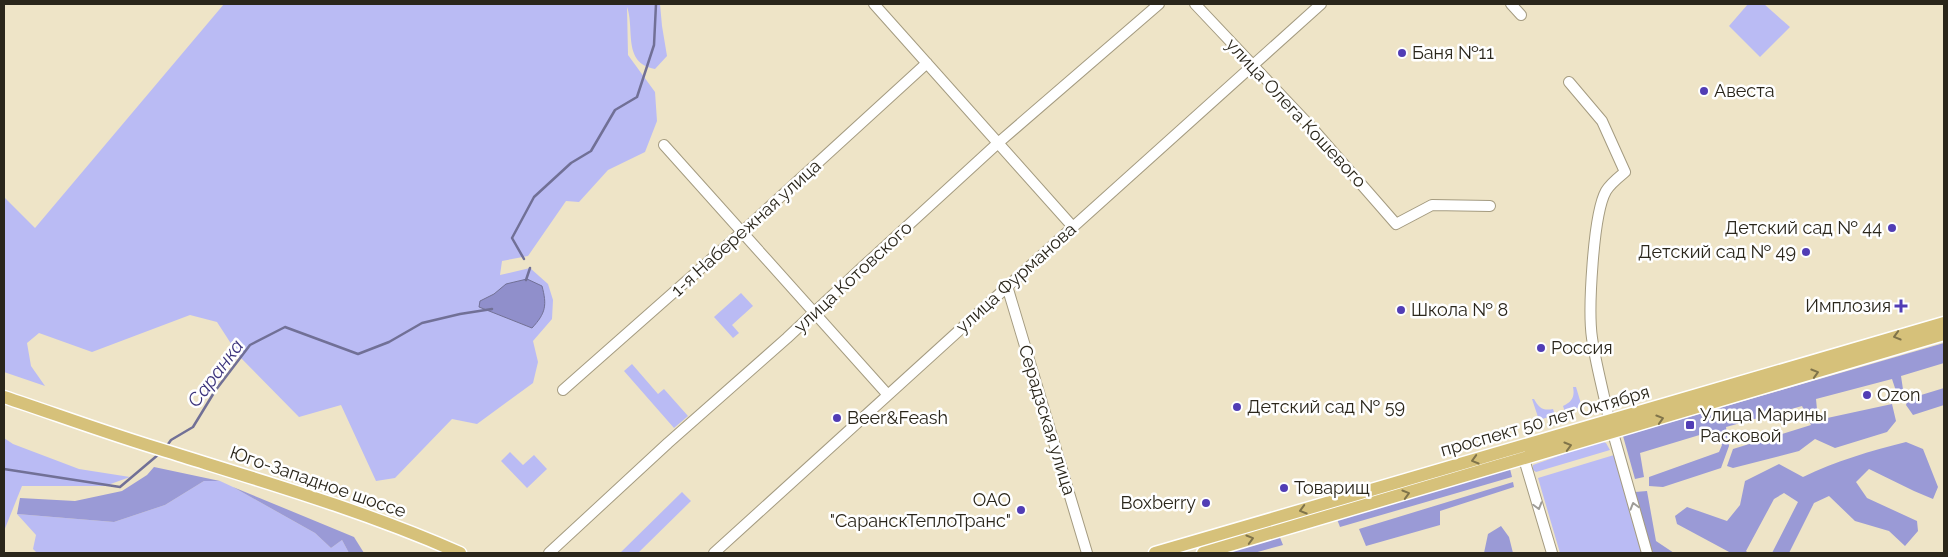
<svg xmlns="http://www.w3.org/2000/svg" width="1948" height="557" font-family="Raleway,sans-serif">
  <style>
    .green { fill: #babbf4; fill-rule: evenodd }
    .forest { fill: #9a9ad6 }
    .water { fill: #908fcb; stroke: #717096 }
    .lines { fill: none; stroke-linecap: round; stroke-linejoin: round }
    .stream { stroke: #717096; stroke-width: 2.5 }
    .minor-casing { stroke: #a49b80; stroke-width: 12 }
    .major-casing { stroke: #fff; stroke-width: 15 }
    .minor { stroke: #fff; stroke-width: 10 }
    .major { stroke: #d6c17a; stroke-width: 12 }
    .oneway { stroke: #80744a }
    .oneway2 { stroke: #9f9d98 }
    .poi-dot { fill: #513db5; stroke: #fff; stroke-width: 2 }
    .labels { text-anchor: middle; stroke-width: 5; stroke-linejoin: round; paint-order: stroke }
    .poi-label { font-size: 18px; fill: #2a261b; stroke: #fff; text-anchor: start }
    .street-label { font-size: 18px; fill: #2a261b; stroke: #fff }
    .water-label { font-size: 19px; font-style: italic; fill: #3c347c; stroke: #fff }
  </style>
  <rect width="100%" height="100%" fill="#eee4c7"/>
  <!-- green -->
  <path class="green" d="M224 4H660L662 26 667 56 655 69C622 63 635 29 627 7L628 55 655 92 657 121 645 152 608 170 579 202 566 201 528 256 502 261 500 275 530 268 548 284 553 300 552 319 533 341 538 362 533 383 477 424 452 419 395 478 376 481 341 405 299 417 239 356 217 322 190 315 92 352 39 333 27 343 31 366 45 386 4 372V197L35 228ZM506 285 532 328 479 307 481 301 494 294Z
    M1748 4H1764L1790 27 1760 57 1729 26Z
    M741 293 753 306 732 325 739 333 733 338 714 317Z
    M632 364 658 394 664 389 688 416 674 428 624 371Z
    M1573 387H1576L1582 407 1565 412 1563 406C1572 402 1575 397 1573 387Z
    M1532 399H1534C1539 408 1543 411 1553 409L1555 415 1539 420Z
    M4 438 13 444 79 469 130 477 105 486H22L4 531Z
    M1601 441 1606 443 1610 450 1536 472 1533 470V465Z
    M510 452 523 465 534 455 547 469 527 488 501 461Z
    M1614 455 1642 553H1560L1538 478Z
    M204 481H220L233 487 315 533 331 548 342 540 349 553H37L33 549 36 535 17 514 114 522 165 505Z
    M682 492 691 501 638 553H620Z"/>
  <!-- forest -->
  <path class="forest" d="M1944 343V363L1901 376 1904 396 1898 397 1892 379 1816 399 1818 420 1892 404 1896 421 1887 432 1835 448 1815 439 1799 451 1733 468 1727 466 1733 449 1811 425 1802 406 1726 427 1729 446 1721 468 1663 487 1649 486V477L1719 452 1722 445 1716 430 1640 453 1644 477 1635 479 1623 436Z
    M1944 388V405L1913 415 1906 405 1908 399Z
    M1906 442 1923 449 1938 487 1933 499 1914 491 1869 469 1856 482 1867 498 1917 521 1918 531 1905 546 1889 531 1855 521 1829 496 1814 503 1789 553H1772L1798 502 1784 493 1774 499 1746 551 1748 553H1731L1677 524 1675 516 1687 507 1727 521 1740 505 1745 481 1779 464 1803 477C1836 461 1870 451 1906 442Z
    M154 467 220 481H204L165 505 114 522 17 514 20 498 75 501 122 491 147 475Z
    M1510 469 1512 477 1340 527 1337 519Z
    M1513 482 1514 487 1440 511V525L1366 546 1359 529Z
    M233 487 354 537 364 553H349L342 540 331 548 315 533Z
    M1647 491 1656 541 1674 553H1652L1635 492Z
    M1501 526 1509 537 1513 553H1484L1488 534Z
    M1279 535 1283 545 1254 553H1214Z"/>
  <!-- water -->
  <path class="water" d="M527 279 542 286C547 305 546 313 532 328L479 307 480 301 494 294 506 284Z"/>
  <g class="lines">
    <!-- stream -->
    <path class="stream" d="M524 259 512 238 534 197 571 163 591 151 615 110 637 97 654 45 656 4
      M526 280 530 268
      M166 447 171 440 193 427 215 391 250 345 285 327 358 354 389 342 422 323 460 314 492 309
      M4 469 120 487 159 454"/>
    <defs>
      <path id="minor" d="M874 4 1073 227
        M1195 4 1313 129 1396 224 1432 205 1490 206
        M1511 4 1521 15
        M1569 82 1602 121 1625 172C1619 177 1610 184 1606 191 1593 214 1588 311 1592 338 1596 366 1604 393 1609 420
        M664 145 888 395
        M1007 286 1087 553
        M563 390 742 232 927 63
        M1613 433 1647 553
        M1524 459 1552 553
        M549 553 668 443 787 338 867 263 998 143 1159 4
        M714 553 1073 227 1321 4"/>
      <path id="major" d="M4 397C58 415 112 435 166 451 265 482 365 511 460 553
        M1155 553 1944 323
        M1203 553 1944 334"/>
    </defs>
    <!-- minor casing -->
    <use href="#minor" class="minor-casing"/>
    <!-- major casing -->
    <use href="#major" class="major-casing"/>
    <!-- minor -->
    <use href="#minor" class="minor"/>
    <!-- major -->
    <use href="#major" class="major"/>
  </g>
  <!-- one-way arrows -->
  <defs><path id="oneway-chevron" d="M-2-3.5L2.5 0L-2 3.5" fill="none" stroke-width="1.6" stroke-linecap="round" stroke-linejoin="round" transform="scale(1.25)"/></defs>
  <g class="oneway">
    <use href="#oneway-chevron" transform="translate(1897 336) rotate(164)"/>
    <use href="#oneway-chevron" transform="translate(1815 373) rotate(-17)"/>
    <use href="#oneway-chevron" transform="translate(1660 419) rotate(-17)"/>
    <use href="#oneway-chevron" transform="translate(1568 446) rotate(-16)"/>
    <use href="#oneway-chevron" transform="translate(1475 460) rotate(164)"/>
    <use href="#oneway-chevron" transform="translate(1406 494) rotate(-16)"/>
    <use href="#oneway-chevron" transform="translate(1303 510) rotate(164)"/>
    <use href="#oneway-chevron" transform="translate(1250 539) rotate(-16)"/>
  </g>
  <g class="oneway2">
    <use href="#oneway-chevron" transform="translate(1538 506) rotate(74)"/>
    <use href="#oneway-chevron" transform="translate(1634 506) rotate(-106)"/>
  </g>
  <!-- markers -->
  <g class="poi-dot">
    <circle cx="1402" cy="53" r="5"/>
    <circle cx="1704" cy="91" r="5"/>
    <circle cx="1892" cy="228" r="5"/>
    <circle cx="1806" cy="252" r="5"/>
    <path d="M1898.5 298.5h5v5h5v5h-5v5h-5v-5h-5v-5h5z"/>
    <circle cx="1401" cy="310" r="5"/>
    <circle cx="1541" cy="348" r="5"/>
    <circle cx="1867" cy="395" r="5"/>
    <circle cx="1237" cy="407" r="5"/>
    <circle cx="837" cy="418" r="5"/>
    <rect x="1685" y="420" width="10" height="10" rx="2.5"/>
    <circle cx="1284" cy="488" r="5"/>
    <circle cx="1206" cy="503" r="5"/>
    <circle cx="1021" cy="510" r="5"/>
  </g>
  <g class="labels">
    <!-- poi labels -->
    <g class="poi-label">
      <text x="1412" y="59">Баня №11</text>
      <text x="1714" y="97">Авеста</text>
      <text x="1882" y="234" text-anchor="end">Детский сад № 44</text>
      <text x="1796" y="258" text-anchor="end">Детский сад № 49</text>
      <text x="1891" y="312" text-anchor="end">Имплозия</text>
      <text x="1411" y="316">Школа № 8</text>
      <text x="1551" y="354">Россия</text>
      <text x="1877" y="401">Ozon</text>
      <text x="1247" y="413">Детский сад № 59</text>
      <text x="1700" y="421">Улица Марины<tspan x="1700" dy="21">Расковой</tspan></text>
      <text x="847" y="424">Beer&amp;Feash</text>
      <text x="1294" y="494">Товарищ</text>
      <text x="1011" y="506" text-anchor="end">ОАО<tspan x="1011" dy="21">"СаранскТеплоТранс"</tspan></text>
      <text x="1196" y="509" text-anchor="end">Boxberry</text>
    </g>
    <!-- street labels -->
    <g class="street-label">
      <text transform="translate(1296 113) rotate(47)" y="6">улица Олега Кошевого</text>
      <text transform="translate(746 228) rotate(-42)" y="6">1-я Набережная улица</text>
      <text transform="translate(853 277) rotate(-43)" y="6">улица Котовского</text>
      <text transform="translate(1016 278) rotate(-42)" y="6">улица Фурманова</text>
      <text transform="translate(1047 420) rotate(73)" y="6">Серадзская улица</text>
      <text transform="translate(1545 421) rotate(-16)" y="6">проспект 50 лет Октября</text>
      <text transform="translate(318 482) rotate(19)" y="6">Юго-Западное шоссе</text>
    </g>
    <!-- water labels -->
    <g class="water-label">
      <text transform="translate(215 373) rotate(-53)" y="7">Саранка</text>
    </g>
  </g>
  <!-- border -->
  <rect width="1948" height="557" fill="none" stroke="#2a261b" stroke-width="10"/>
</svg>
